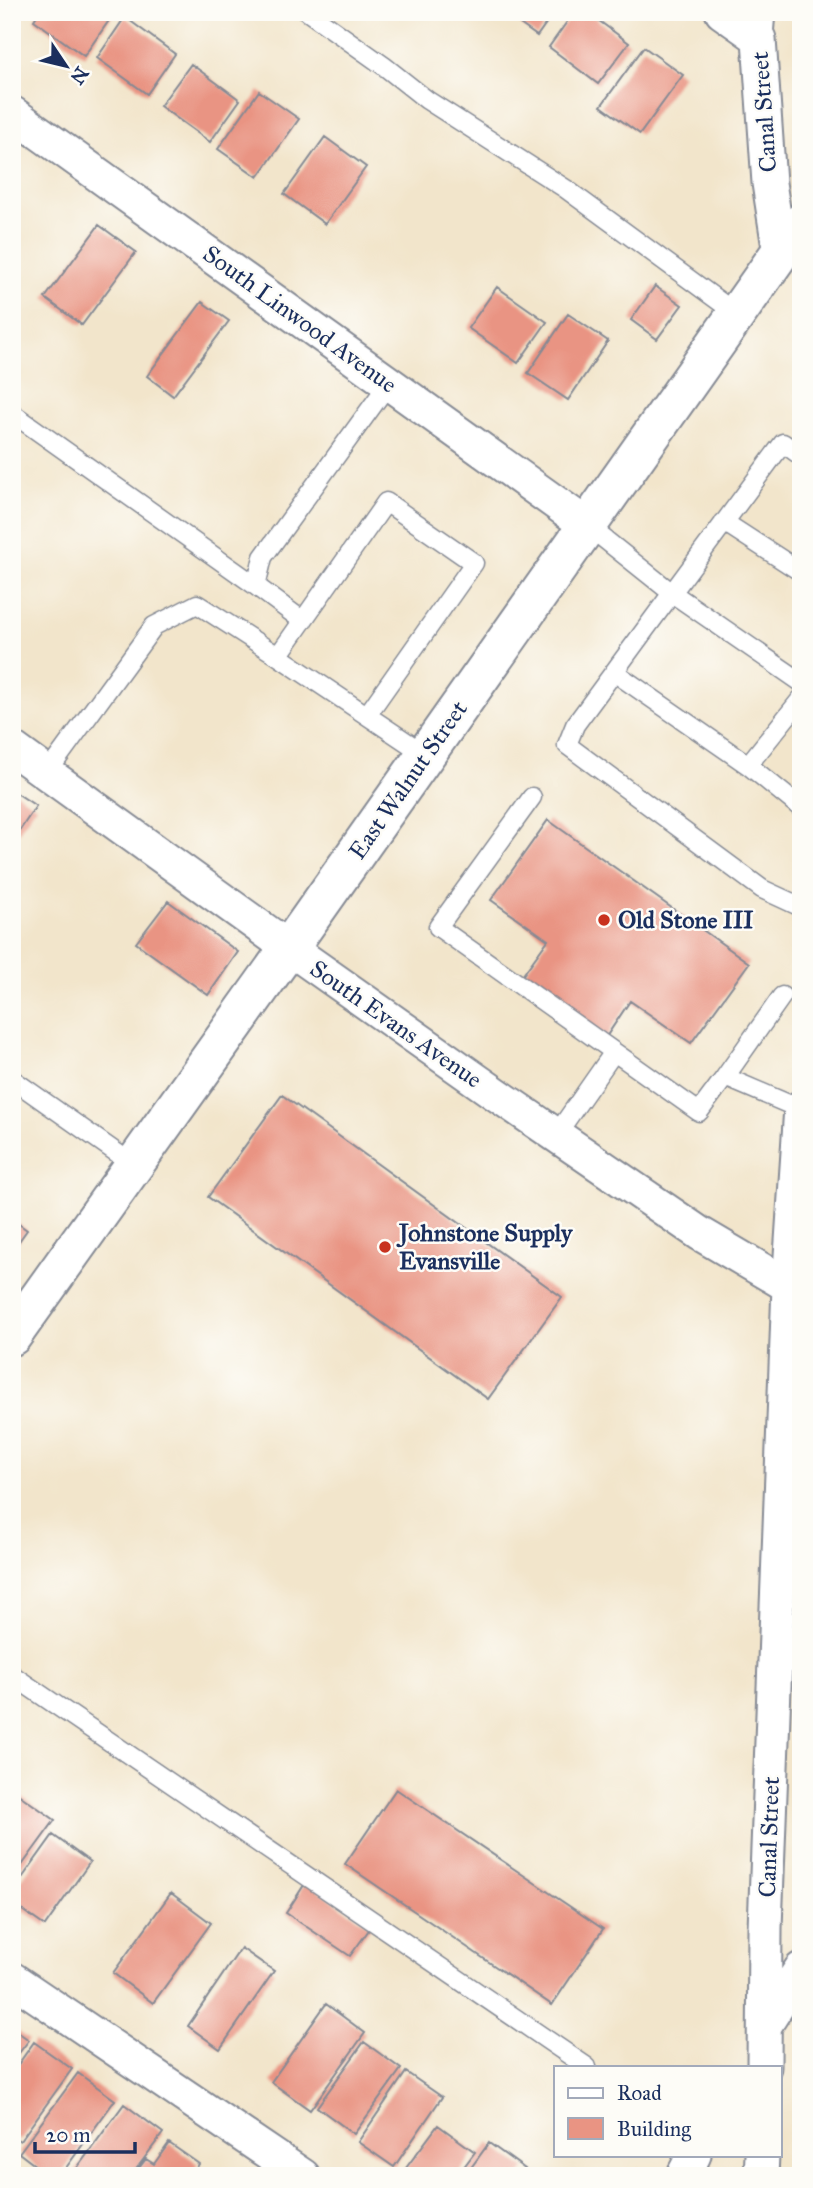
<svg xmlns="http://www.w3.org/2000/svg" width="813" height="2188" font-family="'IM FELL Great Primer',serif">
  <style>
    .building { fill: #e99483 }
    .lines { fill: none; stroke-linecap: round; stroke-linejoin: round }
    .service-casing { stroke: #868a94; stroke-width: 21 }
    .minor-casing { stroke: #868a94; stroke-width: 37 }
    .secondary-casing { stroke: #868a94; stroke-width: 42 }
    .service { stroke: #fff; stroke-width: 18 }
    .minor { stroke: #fff; stroke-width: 33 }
    .secondary { stroke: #fff; stroke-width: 38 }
    .poi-dot { fill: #c8321e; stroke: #fdfcf7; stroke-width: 2.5 }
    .labels { text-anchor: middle; stroke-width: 5; stroke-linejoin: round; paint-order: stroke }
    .street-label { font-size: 24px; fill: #1b2f5e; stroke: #fdfcf7 }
    .poi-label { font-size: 24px; font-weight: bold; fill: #1b2f5e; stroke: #fdfcf7; text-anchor: start }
  </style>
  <rect width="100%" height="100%" fill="#fdfcf7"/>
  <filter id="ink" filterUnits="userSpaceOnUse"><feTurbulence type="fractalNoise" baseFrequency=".0143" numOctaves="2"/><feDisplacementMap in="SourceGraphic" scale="14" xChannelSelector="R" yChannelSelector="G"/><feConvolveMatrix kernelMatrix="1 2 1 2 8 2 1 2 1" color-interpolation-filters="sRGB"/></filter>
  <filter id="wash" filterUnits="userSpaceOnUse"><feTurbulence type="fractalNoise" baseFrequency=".00686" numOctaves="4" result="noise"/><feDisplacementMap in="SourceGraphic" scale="28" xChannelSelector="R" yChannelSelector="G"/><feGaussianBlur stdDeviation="1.57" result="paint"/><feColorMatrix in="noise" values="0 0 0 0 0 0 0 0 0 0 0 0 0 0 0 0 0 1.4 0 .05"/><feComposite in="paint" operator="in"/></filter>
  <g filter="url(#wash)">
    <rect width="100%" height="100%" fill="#f2e5cb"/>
    <g id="blocks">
      <!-- building -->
      <path class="building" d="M39 12H115L84 56 34 20Z
        M503 12H554L537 36Z
        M574 12H587L629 43 598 84 549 47Z
        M125 17 175 54 147 94 97 58Z
        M644 47 683 75 640 134 601 106Z
        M191 64 240 100 210 142 160 106Z
        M259 91 299 119 258 177 218 149Z
        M325 137 366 167 325 224 284 194Z
        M99 225 136 252 82 325 45 298Z
        M655 286 682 305 657 339 631 320Z
        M497 287 547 322 518 363 468 328Z
        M202 302 229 321 173 396 147 376Z
        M568 314 608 341 568 400 528 373Z
        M12 790 36 806 12 842Z
        M548 820 749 963 691 1043 630 1001 606 1037 520 979 548 940 491 900Z
        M168 901 238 952 208 995 136 943Z
        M282 1095 562 1297 488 1399 208 1197Z
        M12 1219 27 1230 12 1251Z
        M396 1789 603 1929 552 2005 345 1864Z
        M18 1794 55 1820 12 1879V1802Z
        M53 1835 90 1862 45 1926 12 1903V1892Z
        M306 1882 371 1927 350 1956 286 1913Z
        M171 1893 211 1923 153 2003 113 1973Z
        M241 1948 274 1971 220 2049 188 2026Z
        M326 2004 365 2033 310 2110 271 2082Z
        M12 2028 29 2040 12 2062Z
        M34 2042 72 2069 20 2141 12 2136V2073Z
        M364 2042 401 2069 354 2134 317 2107Z
        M406 2072 442 2097 394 2167 358 2142Z
        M78 2073 115 2100 60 2176H49L19 2153Z
        M124 2104 163 2133 131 2176H73L72 2175Z
        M438 2125 475 2152 457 2176H408L403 2172Z
        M169 2143 199 2164 191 2176H133L146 2159 154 2164Z
        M489 2143 525 2169 520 2176H465Z"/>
    </g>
  </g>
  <g filter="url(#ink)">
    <use href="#blocks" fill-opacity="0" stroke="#868a94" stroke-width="2"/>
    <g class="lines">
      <defs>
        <path id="service" d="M308 12 384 66 427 100 566 189 738 315
          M12 413 256 586
          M801 456 783 443 672 593 801 682
          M724 522 801 572
          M588 526 672 593 575 725 567 745 762 889 801 907
          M303 621 256 586 263 557 389 383
          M614 672 748 765 801 808
          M367 715 474 563 386 502 278 656 426 755
          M748 765 801 699
          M47 773 154 626 197 604 278 656
          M532 797 438 927 699 1112 725 1077
          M782 996 725 1077 800 1109
          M12 1079 134 1165
          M556 1135 614 1052
          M12 1675 587 2067"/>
        <path id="minor" d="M722 12 756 36
          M758 12 756 36 759 39 769 183 780 254
          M12 113 588 526
          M12 748 289 948 496 1094 699 1233 789 1286
          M12 1979 303 2176
          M765 2025 801 1969
          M764 2067 765 1928 789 1286 801 1107
          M683 2176 694 2155
          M761 2176 762 2155"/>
        <path id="secondary" d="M12 1336 289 948 801 223"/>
      </defs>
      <!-- service casing -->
      <use href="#service" class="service-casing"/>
      <!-- minor casing -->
      <use href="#minor" class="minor-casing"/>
      <!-- secondary casing -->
      <use href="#secondary" class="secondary-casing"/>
      <!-- service -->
      <use href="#service" class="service"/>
      <!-- minor -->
      <use href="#minor" class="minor"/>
      <!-- secondary -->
      <use href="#secondary" class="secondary"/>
    </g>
  </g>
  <!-- markers -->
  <g class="poi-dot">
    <circle cx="604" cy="920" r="7"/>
    <circle cx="385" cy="1247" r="7"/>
  </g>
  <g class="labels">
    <!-- street labels -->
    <g class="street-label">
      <text transform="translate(764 112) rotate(-94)" y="8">Canal Street</text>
      <text transform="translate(300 319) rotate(36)" y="8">South Linwood Avenue</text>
      <text transform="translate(408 780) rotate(-55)" y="8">East Walnut Street</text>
      <text transform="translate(396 1024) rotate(35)" y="8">South Evans Avenue</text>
      <text transform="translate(769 1837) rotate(-88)" y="8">Canal Street</text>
    </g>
    <!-- poi labels -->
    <g class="poi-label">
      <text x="618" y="928">Old Stone III</text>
      <text x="399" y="1241">Johnstone Supply<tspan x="399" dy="28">Evansville</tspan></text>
    </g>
  </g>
  <!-- margin -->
  <rect width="813" height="2188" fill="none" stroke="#fdfcf7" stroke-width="42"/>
  <!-- legend -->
  <rect x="554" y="2066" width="228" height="91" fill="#fdfcf7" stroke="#a3aaba" stroke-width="2"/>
  <rect x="568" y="2088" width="35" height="10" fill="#ffffff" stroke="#a3aaba" stroke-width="2"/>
  <text x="617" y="2100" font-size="21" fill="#1b2f5e">Road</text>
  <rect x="568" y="2118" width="35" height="21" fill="#e99483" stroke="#a3aaba" stroke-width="2"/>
  <text x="617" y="2136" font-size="21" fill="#1b2f5e">Building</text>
  <!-- north arrow -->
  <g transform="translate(66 66) rotate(125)" stroke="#fdfcf7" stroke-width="5" paint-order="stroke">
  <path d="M0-5L12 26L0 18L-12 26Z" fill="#1b2f5e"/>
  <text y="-10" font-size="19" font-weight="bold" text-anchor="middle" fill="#1b2f5e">N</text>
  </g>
  <!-- scale -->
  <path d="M35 2142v10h100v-10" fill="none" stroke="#1b2f5e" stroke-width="3.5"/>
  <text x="46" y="2142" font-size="21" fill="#1b2f5e" stroke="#fdfcf7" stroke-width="5" paint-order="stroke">20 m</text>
</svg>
